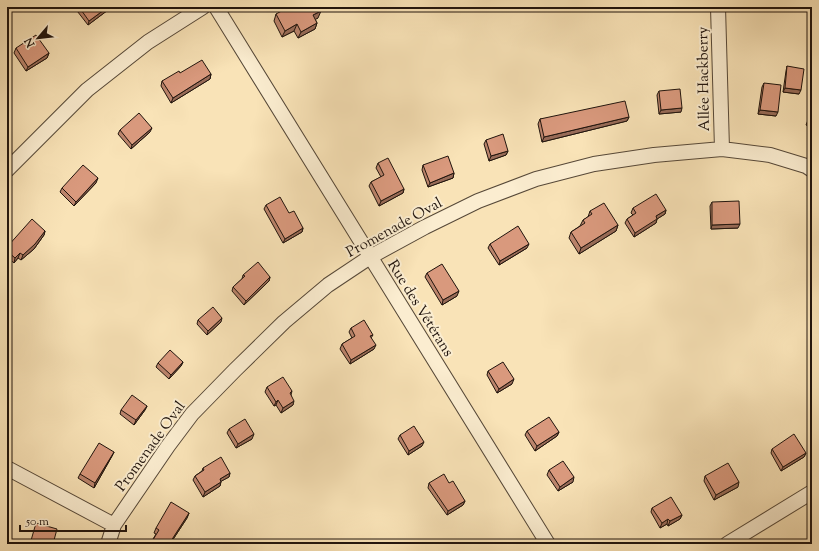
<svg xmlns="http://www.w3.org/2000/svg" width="819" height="551" font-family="'Sorts Mill Goudy',serif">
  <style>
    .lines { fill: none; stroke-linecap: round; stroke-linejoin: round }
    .minor-casing { stroke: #564838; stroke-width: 16 }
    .minor { stroke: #fbedd0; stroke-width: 14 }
    .wall { fill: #bb846c; stroke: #20140d }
    .shaded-wall { fill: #986b58; stroke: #20140d }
    .building { fill: #d9997d; stroke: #20140d }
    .labels { text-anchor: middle; stroke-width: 4; stroke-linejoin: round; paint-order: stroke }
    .street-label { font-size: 15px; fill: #20140d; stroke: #fbedd0 }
  </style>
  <rect width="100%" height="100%" fill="#f9e3b7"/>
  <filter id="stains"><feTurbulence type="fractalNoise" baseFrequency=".005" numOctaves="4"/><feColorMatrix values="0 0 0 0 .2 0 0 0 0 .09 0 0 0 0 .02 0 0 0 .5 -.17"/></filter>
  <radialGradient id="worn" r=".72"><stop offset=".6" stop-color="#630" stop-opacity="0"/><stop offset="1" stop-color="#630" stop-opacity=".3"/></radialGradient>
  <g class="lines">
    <defs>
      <path id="minor" d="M216 7 548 544
        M718 7 722 149
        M7 170 87 90 148 42 203 7
        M7 468 114 525
        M108 544 114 525 168 446 192 414 235 370 284 322 328 285 370 257 425 227 478 201 536 179 594 164 654 155 722 149 770 155 806 166 812 170
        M727 544 812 492"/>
    </defs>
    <!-- minor casing -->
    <use href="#minor" class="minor-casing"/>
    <!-- minor -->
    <use href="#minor" class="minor"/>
  </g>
  <!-- wall -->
  <path class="wall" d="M74 7H112L88 25Z
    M276 14 318 18 315 19 317 23 315 29 298 38 294 31 282 37 274 21Z
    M16 48 49 53 47 58 26 71 14 53Z
    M787 66 799 94 783 92 786 71Z
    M211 74 210 79 171 103 161 86 162 81Z
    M764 83 776 116 758 114 762 87Z
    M659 91 681 112 659 114 657 95Z
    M812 113V128L806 125 808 120Z
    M629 117 627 121 542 142 538 124 540 119Z
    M120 130 150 132 131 149 118 134Z
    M486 140 508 151 506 155 489 161 484 144Z
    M378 163 404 189 403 193 379 206 369 186 371 182 381 177 376 168Z
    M423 165 454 173 453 178 428 187 422 170Z
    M96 183 74 206 60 192 62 188Z
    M712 202 738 228 711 229 710 206Z
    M266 205 289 213 303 228 302 232 283 243 264 209Z
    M633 208 666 210 665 214 657 219 656 223 634 237 625 223 627 219 633 215 631 213Z
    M590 211 618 225 616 231 579 254 569 238 571 232 580 226 583 220 588 217Z
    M45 231 44 235 34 249 21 260 18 258 14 263 7 257V247Z
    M490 244 527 248 499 265 488 248Z
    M427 273 457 296 442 305 425 277Z
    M243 275 270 277 269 281 244 305 232 291 233 287 242 279Z
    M198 320 221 322 207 335 197 324Z
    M351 328 373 335 371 338 374 349 350 364 340 349 342 344 352 338 349 332Z
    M183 362 181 366 169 379 156 367 158 363Z
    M488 371 512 384 497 393 487 375Z
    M267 387 292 391 291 395 293 405 281 413 276 405 274 406 265 392Z
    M147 406 145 410 134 425 120 414 121 410Z
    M229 429 252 439 236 448 227 433Z
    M527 431 559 432 557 436 535 451 525 435Z
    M400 435 422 446 408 455 398 439Z
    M772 449 806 453 804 457 781 471 771 453Z
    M114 452 112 456 94 488 78 478 80 474Z
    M203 468 230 473 229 477 221 481 220 486 203 497 193 480 195 476 202 471Z
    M549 470 573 482 558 491 547 475Z
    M705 476 738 487 714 500 704 481Z
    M429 483H449L465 501 463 505 447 515 428 488Z
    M652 508 682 515 680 519 668 526 667 524 660 528 651 512Z
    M189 513 187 518 170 544H150L156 534 154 533 156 528Z"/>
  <!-- shaded-wall -->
  <path class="shaded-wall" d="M108 7H112L88 25 89 21Z
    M321 11 318 18 311 22 313 15Z
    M317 23 315 29 298 38 301 32Z
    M297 24 294 31 282 37 285 31Z
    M49 53 47 58 26 71 28 67Z
    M211 74 210 79 171 103 173 98Z
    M785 88 801 90 799 94 783 92Z
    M682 108 681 112 659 114 661 110Z
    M760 110 778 112 776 116 758 114Z
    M629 117 627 121 542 142 544 137Z
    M152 128 150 132 131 149 132 145Z
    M508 151 506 155 489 161 491 156Z
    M454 173 453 178 428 187 430 183Z
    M98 178 96 183 74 206 76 202Z
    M404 189 403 193 379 206 381 201Z
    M666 210 665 214 657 219 656 223 634 237 635 233 656 216Z
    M740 224 738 228 711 229 712 225Z
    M618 225 616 231 579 254 581 248Z
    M303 228 302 232 283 243 285 239Z
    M45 231 44 235 34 249 21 260 23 255Z
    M529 244 527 248 499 265 500 261Z
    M20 253 18 258 14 263 15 258Z
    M270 277 269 281 244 305 246 301Z
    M459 291 457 296 442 305 443 300Z
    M222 318 221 322 207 335 208 331Z
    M376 345 374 349 350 364 351 360Z
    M183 362 181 366 169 379 171 375Z
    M514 379 512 384 497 393 499 389Z
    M278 400 276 405 274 406 276 402Z
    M294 401 293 405 281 413 283 408Z
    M147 406 145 410 134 425 136 420Z
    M559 432 557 436 535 451 537 446Z
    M254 434 252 439 236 448 238 444Z
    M424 442 422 446 408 455 409 451Z
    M114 452 112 456 94 488 95 483Z
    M806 453 804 457 781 471 783 467Z
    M230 473 229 477 218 483 220 479Z
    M574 477 573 482 558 491 560 487Z
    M221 482 220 486 203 497 205 492Z
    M739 482 738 487 714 500 716 495Z
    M465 501 463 505 447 515 448 511Z
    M189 513 187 518 170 544H169Z
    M682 515 680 519 668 526 670 521Z
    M668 519 667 524 660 528 662 523Z"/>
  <!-- building -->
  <path class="building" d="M79 7H108L89 21Z
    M289 7H318L321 11 313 15 317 23 301 32 297 24 285 31 276 14Z
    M36 35 49 53 28 67 16 48Z
    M202 60 211 74 173 98 162 81 179 71 180 73Z
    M787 66 804 69 801 90 785 88Z
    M764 83 781 85 778 112 760 110Z
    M680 89 682 108 661 110 659 91Z
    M625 101 629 117 544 137 540 119Z
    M139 113 152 128 132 145 120 130Z
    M812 113V123L808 120Z
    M503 134 508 151 491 156 486 140Z
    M448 156 454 173 430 183 423 165Z
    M388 158 404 189 381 201 371 182 384 175 378 163Z
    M83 165 98 178 76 202 62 188Z
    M656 194 666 210 656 216 657 219 635 233 627 219 636 213 633 208Z
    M280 197 289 213 294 211 303 228 285 239 266 205Z
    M739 201 740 224 712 225V202Z
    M604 203 618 225 581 248 571 232 585 223 583 220 592 214 590 211Z
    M32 219 45 231 35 244 23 255 20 253 15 258 7 251V247Z
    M518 226 529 244 500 261 490 244Z
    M258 262 270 277 246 301 233 287 245 276 243 275Z
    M442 264 459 291 443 300 427 273Z
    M213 307 222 318 208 331 198 320Z
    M364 320 373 335 370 336 376 345 351 360 342 344 355 336 351 328Z
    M170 350 183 362 171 375 158 363Z
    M503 362 514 379 499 389 488 371Z
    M283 377 292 391 290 393 294 401 283 408 278 400 276 402 267 387Z
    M132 395 147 406 136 420 121 410Z
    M549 417 559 432 537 446 527 431Z
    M245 419 254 434 238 444 229 429Z
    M414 426 424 442 409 451 400 435Z
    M794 434 806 453 783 467 772 449Z
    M99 443 114 452 95 483 80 474Z
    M221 457 230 473 220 479 221 482 205 492 195 476 204 470 203 468Z
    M563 461 574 477 560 487 549 470Z
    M728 463 739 482 716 495 705 476Z
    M444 474 449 483 453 481 465 501 448 511 429 483Z
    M671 497 682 515 670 521 668 519 662 523 652 508Z
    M171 502 189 513 169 544H153L151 543 159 530 156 528Z
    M36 523 57 529 53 544H30Z"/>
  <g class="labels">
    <!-- street labels -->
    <g class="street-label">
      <text transform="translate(703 79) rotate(-91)" y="5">Allée Hackberry</text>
      <text transform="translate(394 227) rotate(-29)" y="5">Promenade Oval</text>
      <text transform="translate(421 308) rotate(58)" y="5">Rue des Vétérans</text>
      <text transform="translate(150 446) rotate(-54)" y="5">Promenade Oval</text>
    </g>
  </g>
  <!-- margin -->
  <rect width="819" height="551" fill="none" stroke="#f9e3b7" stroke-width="24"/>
  <rect x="8" y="8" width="803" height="535" fill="none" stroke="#20140d" stroke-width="2"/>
  <rect x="12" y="12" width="795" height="527" fill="none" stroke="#20140d"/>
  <!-- north arrow -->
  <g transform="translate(38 38) rotate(242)" stroke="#fbedd0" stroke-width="3" paint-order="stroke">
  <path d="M0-3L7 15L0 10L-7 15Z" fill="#20140d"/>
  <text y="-6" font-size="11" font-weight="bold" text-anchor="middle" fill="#20140d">N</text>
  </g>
  <!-- scale -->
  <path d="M20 525v6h106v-6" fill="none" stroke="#20140d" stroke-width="2"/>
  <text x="26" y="525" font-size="12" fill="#20140d" stroke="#fbedd0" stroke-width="3" paint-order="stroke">50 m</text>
  <rect width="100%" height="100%" filter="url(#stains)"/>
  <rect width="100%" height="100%" fill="url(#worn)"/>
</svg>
